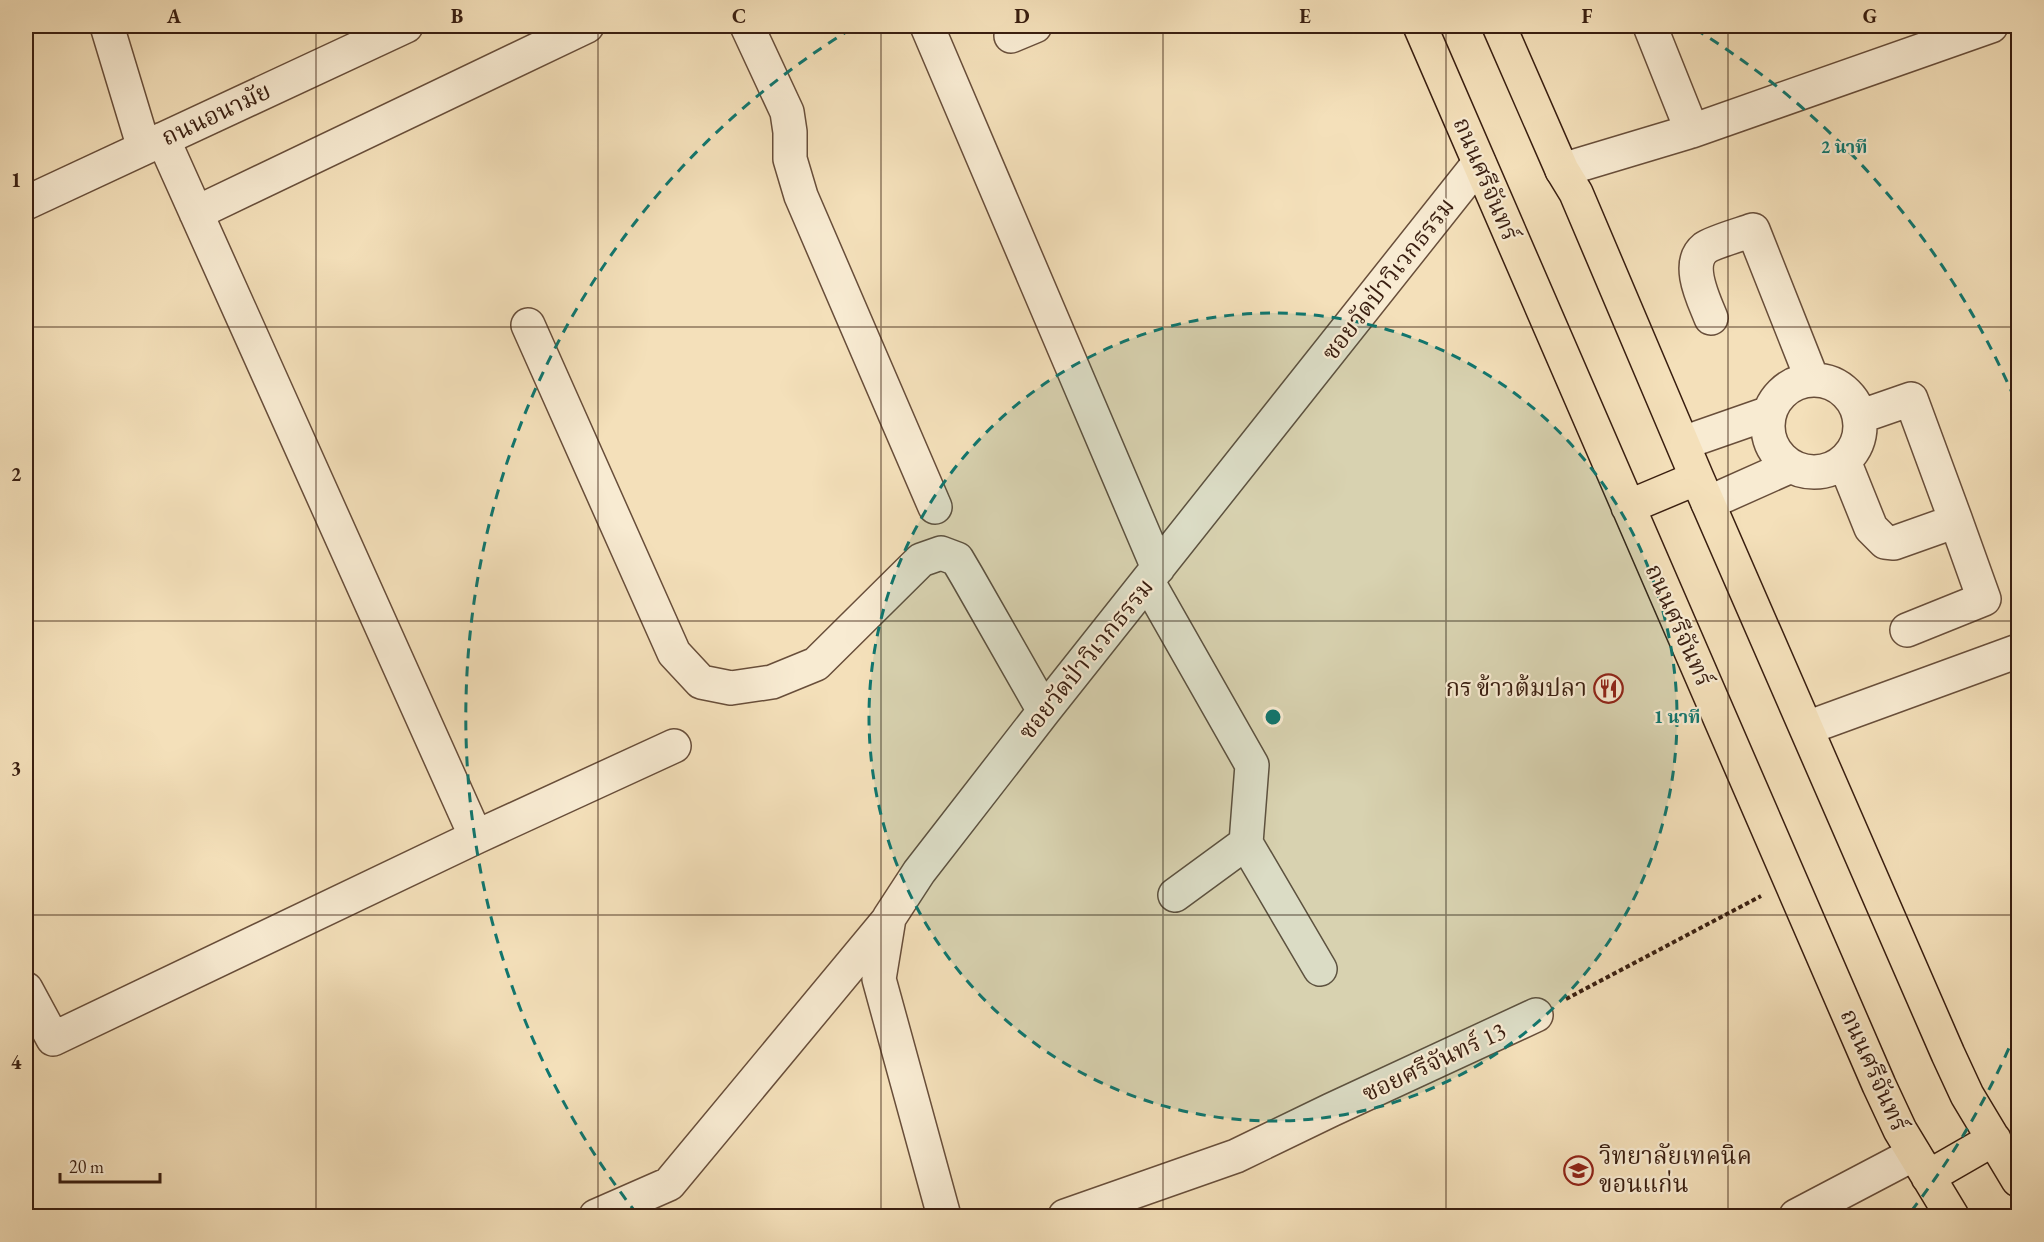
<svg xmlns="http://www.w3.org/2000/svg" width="2044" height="1242" font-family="'EB Garamond','Noto Serif Thai',serif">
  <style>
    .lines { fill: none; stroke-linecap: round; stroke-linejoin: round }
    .minor-casing { stroke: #684e3a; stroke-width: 36 }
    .major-casing { stroke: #391e10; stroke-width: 36 }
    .path { stroke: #391e10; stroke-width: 4; stroke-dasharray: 4.5 3; stroke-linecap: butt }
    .minor { stroke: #f8ebd2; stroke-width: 33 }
    .major { stroke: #f4e0ba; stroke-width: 33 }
    .grid { fill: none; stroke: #391e10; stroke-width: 1.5; stroke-opacity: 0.55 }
    .ring { fill: none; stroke: #0f766e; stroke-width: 3; stroke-dasharray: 10 8 }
    .labels { text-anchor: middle; stroke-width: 4.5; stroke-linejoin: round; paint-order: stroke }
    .street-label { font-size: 24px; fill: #391e10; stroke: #f8ebd2 }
    .poi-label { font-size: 24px; fill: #391e10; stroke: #f8ebd2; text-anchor: end }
    .centre { fill: #0f766e; stroke: #f8ebd2; stroke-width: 3 }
    .ring-label { font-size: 18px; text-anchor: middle; font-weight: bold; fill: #0f766e; stroke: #f8ebd2; stroke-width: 4.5; stroke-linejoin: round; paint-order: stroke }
    .neatline { fill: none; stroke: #391e10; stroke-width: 2 }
    .grid-label { font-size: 20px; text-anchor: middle; font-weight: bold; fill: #391e10 }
  </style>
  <rect width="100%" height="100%" fill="#f4e0ba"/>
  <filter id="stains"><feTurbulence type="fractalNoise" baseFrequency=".00333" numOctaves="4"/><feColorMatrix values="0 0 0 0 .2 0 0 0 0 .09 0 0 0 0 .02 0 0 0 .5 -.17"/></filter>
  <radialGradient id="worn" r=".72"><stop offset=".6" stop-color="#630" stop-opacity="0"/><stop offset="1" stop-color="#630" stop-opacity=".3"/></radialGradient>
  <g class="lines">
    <defs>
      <path id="minor" d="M107 26 144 148
        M747 26 787 112 790 132V159L801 196 935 507
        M927 26 1158 568
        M1650 26 1692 131
        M1011 36 1035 26
        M163 139 476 837
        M1562 170 1692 131 1991 26
        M26 203 406 26
        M196 213 587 26
        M1711 318C1704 300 1685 264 1705 248 1713 242 1742 234 1753 230L1812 379
        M528 325 674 653 701 682 731 688 772 682 816 664 921 560 941 553 957 559 967 576 1044 711
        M1768 426a46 46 0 1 1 92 0a46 46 0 1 1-92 0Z
        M1683 443 1769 413
        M1844 461 1871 528 1885 542 1894 543 1956 521 1911 399 1859 417
        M1708 503 1791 466
        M1148 582 1252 765 1246 843 1320 969
        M1907 630 1984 599 1956 521
        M1807 728 2018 651
        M1175 895 1246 843
        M26 989 53 1039 476 837 674 746
        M596 1216 669 1184 889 919
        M944 1216 879 979 889 918 919 872 1044 711 1479 163
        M1065 1216 1236 1156 1331 1110 1536 1015
        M1796 1216 1914 1154"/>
      <path id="major" d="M1420 26 1879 1085 1900 1130 1952 1216
        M1499 26 1562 170 1576 193 1697 478 1948 1054 1967 1095 2018 1180
        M1628 507 1697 478
        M1928 1177 1994 1139"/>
    </defs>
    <!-- minor casing -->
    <use href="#minor" class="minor-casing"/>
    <!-- major casing -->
    <use href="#major" class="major-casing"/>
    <!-- path -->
    <path class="path" d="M1566 999 1761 896"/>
    <!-- minor -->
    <use href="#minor" class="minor"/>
    <!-- major -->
    <use href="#major" class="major"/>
  </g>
  <!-- grid -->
  <path class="grid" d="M316 26V1216M598 26V1216M881 26V1216M1163 26V1216M1446 26V1216M1728 26V1216M26 327H2018M26 621H2018M26 915H2018"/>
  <!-- distance rings -->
  <circle cx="1273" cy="717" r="404" fill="#0f766e" fill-opacity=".12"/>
  <g class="ring">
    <circle cx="1273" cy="717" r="404"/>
    <path d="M2016 1032A807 807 0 0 1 1909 1214M637 1214A807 807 0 0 1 851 29M1695 29A807 807 0 0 1 2016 402"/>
  </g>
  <!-- icons -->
  <defs>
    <symbol id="restaurant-ring" viewBox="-11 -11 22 22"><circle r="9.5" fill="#f8ebd2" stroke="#8f2418" stroke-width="1.5"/><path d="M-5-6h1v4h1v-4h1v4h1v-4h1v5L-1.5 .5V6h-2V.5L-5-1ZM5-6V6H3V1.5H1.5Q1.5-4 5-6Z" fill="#8f2418"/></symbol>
    <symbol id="university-ring" viewBox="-11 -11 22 22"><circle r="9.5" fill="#f8ebd2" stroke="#8f2418" stroke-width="1.5"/><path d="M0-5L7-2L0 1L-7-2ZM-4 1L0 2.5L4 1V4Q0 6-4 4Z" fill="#8f2418"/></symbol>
  </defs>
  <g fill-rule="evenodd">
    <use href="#restaurant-ring" x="1592" y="672" width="33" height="33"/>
    <use href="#university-ring" x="1562" y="1154" width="33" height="33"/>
  </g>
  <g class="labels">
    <!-- street labels -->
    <g class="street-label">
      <text transform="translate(216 114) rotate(-25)" y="8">ถนนอนามัย</text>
      <text transform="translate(1486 179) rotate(67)" y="8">ถนนศรีจันทร์</text>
      <text transform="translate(1388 279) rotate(-52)" y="8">ซอยวัดป่าวิเวกธรรม</text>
      <text transform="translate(1679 625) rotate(66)" y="8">ถนนศรีจันทร์</text>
      <text transform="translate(1086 659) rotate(-51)" y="8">ซอยวัดป่าวิเวกธรรม</text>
      <text transform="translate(1434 1062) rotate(-25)" y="8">ซอยศรีจันทร์ 13</text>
      <text transform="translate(1874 1070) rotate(66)" y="8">ถนนศรีจันทร์</text>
    </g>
    <!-- poi labels -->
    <g class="poi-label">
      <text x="1587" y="696">กร ข้าวต้มปลา</text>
      <text x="1599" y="1164" text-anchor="start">วิทยาลัยเทคนิค<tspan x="1599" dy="28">ขอนแก่น</tspan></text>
    </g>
  </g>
  <circle cx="1273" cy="717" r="9" class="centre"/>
  <g class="ring-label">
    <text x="1844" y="153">2 นาที</text>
    <text x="1677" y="723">1 นาที</text>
  </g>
  <!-- margin -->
  <rect width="2044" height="1242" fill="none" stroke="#f4e0ba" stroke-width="66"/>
  <!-- scale -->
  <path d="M60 1173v9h100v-9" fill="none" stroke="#391e10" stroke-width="3"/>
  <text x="69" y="1173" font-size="18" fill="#391e10" stroke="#f8ebd2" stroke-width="4.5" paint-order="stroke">20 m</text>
  <rect x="33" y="33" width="1978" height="1176" class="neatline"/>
  <g class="grid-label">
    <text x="174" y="23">A</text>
    <text x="457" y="23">B</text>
    <text x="739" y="23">C</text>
    <text x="1022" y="23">D</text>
    <text x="1305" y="23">E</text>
    <text x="1587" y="23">F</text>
    <text x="1870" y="23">G</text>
    <text x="16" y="187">1</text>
    <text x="16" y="481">2</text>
    <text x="16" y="775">3</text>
    <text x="16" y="1069">4</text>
  </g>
  <rect width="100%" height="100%" filter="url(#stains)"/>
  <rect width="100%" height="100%" fill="url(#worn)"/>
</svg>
